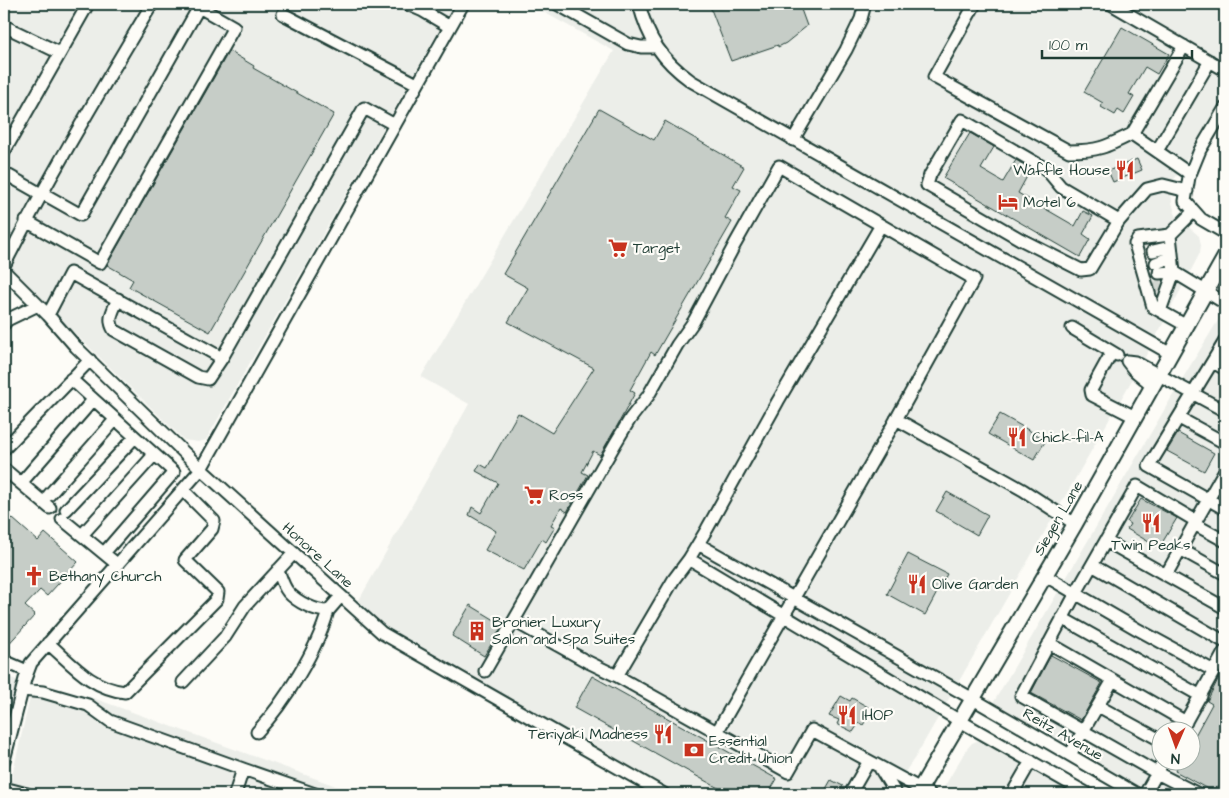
<svg xmlns="http://www.w3.org/2000/svg" width="1229" height="798" font-family="'Architects Daughter',sans-serif">
  <style>
    .built { fill: #eceee9; fill-rule: evenodd }
    .building { fill: #c6cdc7; stroke: #1f3d34 }
    .lines { fill: none; stroke-linecap: round; stroke-linejoin: round }
    .minor-tunnel { stroke: #d1d6d0; stroke-width: 11; stroke-dasharray: 11 5.5; stroke-linecap: butt }
    .minor-casing { stroke: #1f3d34; stroke-width: 15 }
    .major-casing { stroke: #1f3d34; stroke-width: 18 }
    .minor { stroke: #fdfcf7; stroke-width: 11 }
    .major { stroke: #fdfcf7; stroke-width: 14 }
    .labels { text-anchor: middle; stroke-width: 4.5; stroke-linejoin: round; paint-order: stroke }
    .poi-label { font-size: 15px; fill: #1f3d34; stroke: #fdfcf7; text-anchor: start }
    .street-label { font-size: 15px; fill: #1f3d34; stroke: #fdfcf7 }
  </style>
  <rect width="100%" height="100%" fill="#fdfcf7"/>
  <filter id="ink" filterUnits="userSpaceOnUse"><feTurbulence type="fractalNoise" baseFrequency=".02" numOctaves="2"/><feDisplacementMap in="SourceGraphic" scale="10" xChannelSelector="R" yChannelSelector="G"/><feConvolveMatrix kernelMatrix="1 2 1 2 8 2 1 2 1" color-interpolation-filters="sRGB"/></filter>
  <g filter="url(#ink)">
    <!-- built -->
    <path class="built" d="M4 4H454L206 440 198 442 184 440 4 264Z
      M529 4H1225V98L1174 180 1171 191 1172 202 1175 213 1177 217 1199 236 1201 245 1200 253 1148 352 916 756 890 794H675L410 645 384 628 358 602 469 404 421 377 614 51Z
      M1225 309V794H1151L992 705 1187 371ZM1162 730H1192V760H1162Z
      M4 675 19 681 4 735Z
      M33 684 96 699 358 794H8Z
      M977 741 987 743 1076 794H940L966 750 972 743Z"/>
    <!-- building -->
    <path class="building" d="M709 4H799L807 26 786 43 778 47V45L731 61Z
      M1122 27 1169 54 1157 74 1145 67 1129 94 1134 97 1124 114 1118 110 1115 115 1101 107 1103 103 1084 92Z
      M229 51 254 66 253 68 334 114 210 332 129 287 133 280 107 265Z
      M599 109 654 140 665 121 744 167 733 186 741 190 725 218 732 222 655 355 651 352 630 390 635 393 617 426 600 455 593 451 582 472 588 475 567 512 561 508 551 525 555 527 546 542 542 539 524 570 485 550 496 531 469 515 472 507 481 513 498 483 476 471 480 464 487 468 518 413 552 433 594 368 508 322 528 288 503 274Z
      M970 133 994 147 981 169 1003 182 1016 160 1031 169 1018 193 1075 226 1083 211 1093 216 1083 234 1090 239 1080 257 943 178Z
      M1137 159 1142 170 1113 182 1108 171Z
      M1000 414 1046 440 1034 460 988 434Z
      M1178 433 1214 453 1204 471 1167 451Z
      M947 492 988 515 977 535 936 511Z
      M1141 499 1177 518 1159 548 1127 529 1130 524 1127 522Z
      M4 511 38 541 45 533 78 562 47 596 40 590 25 606 35 615 4 649Z
      M908 554 947 574 925 615 887 594Z
      M470 605 503 625 484 656 452 636Z
      M1051 655 1102 683 1081 720 1031 693Z
      M1225 666V791L1217 786 1213 792 1175 771 1180 760H1192V741L1212 704 1207 701Z
      M592 676 777 779 768 794H729L574 708Z
      M841 696 850 701 852 698 868 707 864 714 868 717 863 725 859 723 853 732 837 724 839 720 829 716Z
      M831 780 843 786 838 794H823Z"/>
    <g class="lines">
      <!-- minor-tunnel -->
      <path class="minor-tunnel" d="M1152 288 1162 285"/>
      <defs>
        <path id="minor" d="M407 4 423 11 450 27
          M557 4 628 44 641 47H657
          M639 4C648 39 662 60 691 81L1171 354
          M975 4 934 77 1069 151C1098 151 1106 147 1132 134L1190 174
          M1111 4 1225 70
          M283 14 417 84
          M4 26 60 53
          M1225 108 1200 150 1189 177 1185 201 1201 219 1225 233
          M1132 134 1184 46
          M793 140 846 50 861 19 865 4
          M1157 151 1210 61
          M4 152 88 4
          M4 173 41 194
          M1194 211 1170 235 1174 272 1225 303
          M26 221 100 263 234 27 199 7 81 215 42 193
          M1119 221 1061 187 1046 169 962 120 930 175 927 185 1020 239 1081 270 1090 269 1117 224 1119 221 1147 189 1163 185 1187 191
          M1153 251 1170 247
          M1156 263 1172 257
          M4 266C49 176 101 90 152 4
          M4 271 48 315 76 347 201 469 382 633 664 794
          M1159 273 1174 272 1160 311 1187 326
          M118 299C113 311 107 319 114 330L198 377 208 379 222 358
          M1160 311 1153 307 1135 244 1138 239 1170 235
          M48 315 70 273 222 358 364 108 395 125
          M4 324 7 320 38 305
          M1072 328 1117 355
          M1225 341 1149 466 1225 509
          M1112 352 1091 390 1092 395 1135 417
          M1213 362 1225 369
          M71 379 174 472 104 553
          M1153 386 1134 370 1127 361 1135 362 1225 411
          M1179 418 1225 443
          M896 419 1023 490 1075 524
          M4 449 90 360
          M4 469 50 508
          M21 483 93 400
          M49 495 115 420
          M66 510 135 437
          M62 519 118 565
          M1194 524 1225 541
          M82 535 154 455
          M1106 541 1166 575 1196 521
          M698 544 973 699 1137 794
          M1180 549 1225 574
          M689 559 960 721 1088 794
          M1092 565 1225 642
          M278 570C281 578 283 586 288 592 297 602 315 611 328 611L341 596
          M1044 575 1137 629 1214 671
          M1166 575 1225 608
          M1062 618 1201 696
          M514 621 586 661 617 676 788 772 812 730 930 794
          M48 643C73 665 91 688 125 692L217 599 218 592 185 560 212 529 214 521 183 490
          M1049 643 1113 680
          M4 661 27 671
          M485 671 615 444 630 419 648 396 677 345 694 321 735 244 779 166 974 279 889 432 717 732
          M617 676 674 579 689 559 707 529 778 401 881 225
          M183 682 225 637 245 606 294 553
          M22 690 43 692 88 705 110 721 243 769
          M1098 706 1162 741
          M1186 722 1113 680 1083 731 1021 696 1076 593 1137 486 1196 521 1225 470
          M1181 730 1225 651
          M257 732C285 702 317 650 328 611
          M1070 755 1083 731 1157 773 1145 794
          M4 760 25 679 31 663 201 469 463 4
          M1164 760 1157 773 1198 794
          M880 768 896 794
          M4 788 27 794
          M235 794 243 769 315 794
          M850 794 869 761
          M1012 794 1031 761"/>
        <path id="major" d="M917 794 1075 524 1225 257"/>
      </defs>
      <!-- minor casing -->
      <use href="#minor" class="minor-casing"/>
      <!-- major casing -->
      <use href="#major" class="major-casing"/>
      <!-- minor -->
      <use href="#minor" class="minor"/>
      <!-- major -->
      <use href="#major" class="major"/>
    </g>
  </g>
  <!-- icons -->
  <defs>
    <symbol id="restaurant-bare" viewBox="-9 -9 18 18"><path d="M-5-6h1v4h1v-4h1v4h1v-4h1v5L-1.5 .5V6h-2V.5L-5-1ZM5-6V6H3V1.5H1.5Q1.5-4 5-6Z" fill="#c8321e" stroke="#fdfcf7" stroke-width="2.5" paint-order="stroke"/></symbol>
    <symbol id="hotel-bare" viewBox="-9 -9 18 18"><path d="M-6-4.5h1.5V1H6V5H4.5V3h-9V5H-6ZM-4 0a1.8 1.8 0 1 1 3.6 0ZM.5 0V-2.5h3Q6-2.5 6 0Z" fill="#c8321e" stroke="#fdfcf7" stroke-width="2.5" paint-order="stroke"/></symbol>
    <symbol id="supermarket-bare" viewBox="-9 -9 18 18"><path d="M-6-5.5h2.5l.6 2H6L4.5 2H-2.5L-4.4-4H-6ZM-1.5 3.2a1.3 1.3 0 1 0 .1 0ZM3 3.2a1.3 1.3 0 1 0 .1 0Z" fill="#c8321e" stroke="#fdfcf7" stroke-width="2.5" paint-order="stroke"/></symbol>
    <symbol id="church-bare" viewBox="-9 -9 18 18"><path d="M-1.2-6h2.4v3.5h3.3v2.4h-3.3V6h-2.4V-.1h-3.3v-2.4h3.3Z" fill="#c8321e" stroke="#fdfcf7" stroke-width="2.5" paint-order="stroke"/></symbol>
    <symbol id="building-bare" viewBox="-9 -9 18 18"><path d="M-4-6H4V6H1V3H-1V6H-4ZM-2.5-4.3h1.7v1.8h-1.7ZM.8-4.3h1.7v1.8H.8ZM-2.5-1h1.7V.8h-1.7ZM.8-1h1.7V.8H.8Z" fill="#c8321e" stroke="#fdfcf7" stroke-width="2.5" paint-order="stroke"/></symbol>
    <symbol id="bank-bare" viewBox="-9 -9 18 18"><path d="M-6-4H6V4H-6ZM0-2.3a2.3 2.3 0 1 0 0 4.6a2.3 2.3 0 1 0 0-4.6Z" fill="#c8321e" stroke="#fdfcf7" stroke-width="2.5" paint-order="stroke"/></symbol>
  </defs>
  <g fill-rule="evenodd">
    <use href="#restaurant-bare" x="1111" y="156" width="28" height="28"/>
    <use href="#hotel-bare" x="994" y="188" width="28" height="28"/>
    <use href="#supermarket-bare" x="604" y="234" width="28" height="28"/>
    <use href="#restaurant-bare" x="1003" y="423" width="28" height="28"/>
    <use href="#supermarket-bare" x="520" y="481" width="28" height="28"/>
    <use href="#restaurant-bare" x="1137" y="509" width="28" height="28"/>
    <use href="#church-bare" x="20" y="562" width="28" height="28"/>
    <use href="#restaurant-bare" x="903" y="570" width="28" height="28"/>
    <use href="#building-bare" x="463" y="617" width="28" height="28"/>
    <use href="#restaurant-bare" x="833" y="701" width="28" height="28"/>
    <use href="#restaurant-bare" x="649" y="720" width="28" height="28"/>
    <use href="#bank-bare" x="680" y="736" width="28" height="28"/>
  </g>
  <g class="labels">
    <!-- poi labels -->
    <g class="poi-label">
      <text x="1110" y="175" text-anchor="end">Waffle House</text>
      <text x="1023" y="207">Motel 6</text>
      <text x="633" y="253">Target</text>
      <text x="1032" y="442">Chick-fil-A</text>
      <text x="549" y="500">Ross</text>
      <text x="1151" y="550" text-anchor="middle">Twin Peaks</text>
      <text x="49" y="581">Bethany Church</text>
      <text x="932" y="589">Olive Garden</text>
      <text x="492" y="627">Bronier Luxury<tspan x="492" dy="17">Salon and Spa Suites</tspan></text>
      <text x="862" y="720">IHOP</text>
      <text x="648" y="739" text-anchor="end">Teriyaki Madness</text>
      <text x="709" y="746">Essential<tspan x="709" dy="17">Credit Union</tspan></text>
    </g>
    <!-- street labels -->
    <g class="street-label">
      <text transform="translate(1058 518) rotate(-60)" y="5">Siegen Lane</text>
      <text transform="translate(318 555) rotate(42)" y="5">Honore Lane</text>
      <text transform="translate(1063 734) rotate(30)" y="5">Reitz Avenue</text>
    </g>
  </g>
  <!-- margin -->
  <rect width="1229" height="798" fill="none" stroke="#fdfcf7" stroke-width="20"/>
  <rect x="10" y="10" width="1209" height="778" fill="none" stroke="#1f3d34" stroke-width="2" filter="url(#ink)"/>
  <!-- north arrow -->
  <g transform="translate(1176 746) rotate(182)"><circle r="24" fill="#fdfcf7" stroke="#a4b0a9"/>
  <path d="M0-4L9 19L0 12L-9 19Z" fill="#c8321e"/>
  <text y="-8" font-size="14" font-weight="bold" text-anchor="middle" fill="#1f3d34">N</text>
  </g>
  <!-- scale -->
  <path d="M1042 50v8h150v-8" fill="none" stroke="#1f3d34" stroke-width="2.5"/>
  <text x="1049" y="50" font-size="15" fill="#1f3d34" stroke="#fdfcf7" stroke-width="4" paint-order="stroke">100 m</text>
</svg>
